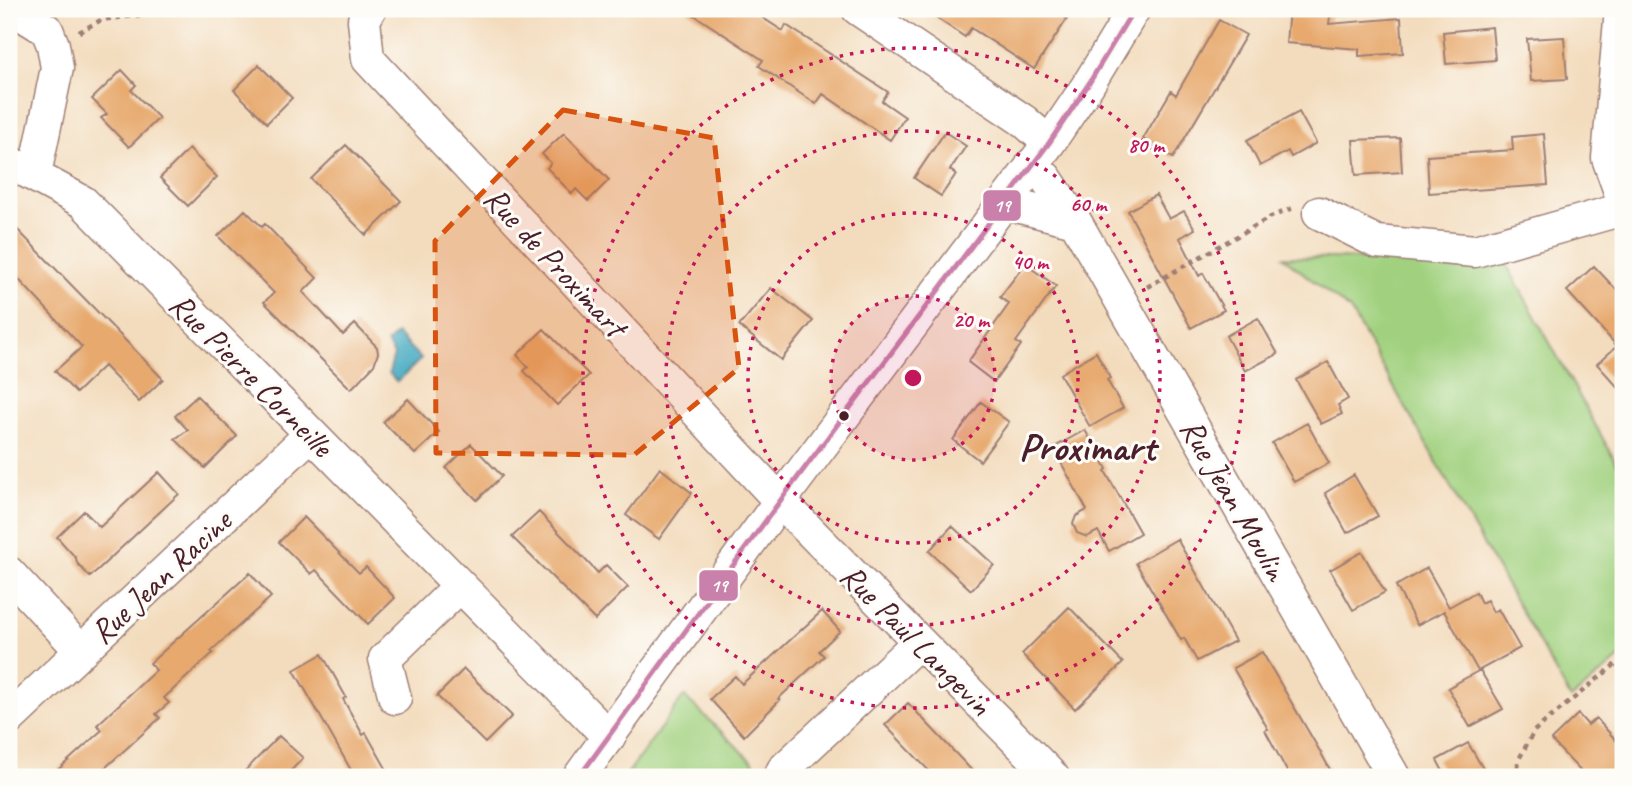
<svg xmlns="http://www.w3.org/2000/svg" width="1632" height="786" font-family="Caveat,sans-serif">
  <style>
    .green { fill: #a1d17f; stroke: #767855; stroke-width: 2 }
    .water { fill: #40a8c0; stroke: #456476; stroke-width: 2 }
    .building { fill: #e7a96d }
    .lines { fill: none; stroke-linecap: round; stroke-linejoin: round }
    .minor-casing { stroke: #9e7e74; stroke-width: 35 }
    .path { stroke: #9e7e74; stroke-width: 4.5; stroke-dasharray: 5 5; stroke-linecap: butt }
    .minor { stroke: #fff; stroke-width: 32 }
    .bus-1-casing { stroke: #fdfcf7; stroke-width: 10 }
    .bus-1 { stroke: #c980ab; stroke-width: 5 }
    .marked { fill: #d8530f; fill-opacity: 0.2; stroke: #d8530f; stroke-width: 5; stroke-dasharray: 14 9; stroke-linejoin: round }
    .ring { fill: none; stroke: #c2185b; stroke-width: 3.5; stroke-dasharray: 3.5 7 }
    .bus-dot { fill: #4a1f2b; stroke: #fdfcf7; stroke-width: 2.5 }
    .labels { text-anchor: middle; stroke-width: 6; stroke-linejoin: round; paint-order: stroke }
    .street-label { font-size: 33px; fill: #4a1f2b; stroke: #fdfcf7 }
    .district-label { font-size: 40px; font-weight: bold; fill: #4a1f2b; stroke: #fdfcf7 }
    .centre { fill: #c2185b; stroke: #fdfcf7; stroke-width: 3.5 }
    .ring-label { font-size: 21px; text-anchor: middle; font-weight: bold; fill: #c2185b; stroke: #fdfcf7; stroke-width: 6; stroke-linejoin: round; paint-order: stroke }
    .line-badge { stroke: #fdfcf7; stroke-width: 2.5 }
    .badge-label { font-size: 19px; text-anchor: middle; font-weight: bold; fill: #fff }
  </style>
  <rect width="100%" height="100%" fill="#fdfcf7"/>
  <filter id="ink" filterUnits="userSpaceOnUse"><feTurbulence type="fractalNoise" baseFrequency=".0143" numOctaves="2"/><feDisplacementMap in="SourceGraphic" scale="14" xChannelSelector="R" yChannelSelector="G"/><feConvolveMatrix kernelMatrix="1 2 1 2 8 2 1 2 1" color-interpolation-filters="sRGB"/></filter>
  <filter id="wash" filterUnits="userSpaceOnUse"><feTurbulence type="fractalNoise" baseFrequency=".00686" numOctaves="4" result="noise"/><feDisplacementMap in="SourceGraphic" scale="28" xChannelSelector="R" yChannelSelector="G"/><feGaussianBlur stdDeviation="1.57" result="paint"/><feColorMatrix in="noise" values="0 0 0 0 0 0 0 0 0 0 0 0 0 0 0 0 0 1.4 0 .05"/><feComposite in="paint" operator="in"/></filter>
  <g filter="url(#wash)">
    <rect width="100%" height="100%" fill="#f3dcbd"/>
    <!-- green -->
    <path class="green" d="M1283 257 1505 262 1623 475V655L1571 699 1350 310Z
      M684 696 754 763 750 777H625Z"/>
    <!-- water -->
    <path class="water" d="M397 334 421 359 397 382 389 373 394 355 387 343Z"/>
    <g id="blocks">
      <!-- building -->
      <path class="building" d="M685 9H749L783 31 786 25 888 92 882 101 905 117 890 140 823 94 816 104 759 66 763 60Z
        M923 9H1051L1067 19 1034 69 971 28 965 37Z
        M1289 9 1331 10 1329 24 1401 18 1403 53 1359 56V49L1286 43Z
        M1219 20 1246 35 1173 158 1143 139 1171 91 1176 95Z
        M1492 27 1495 60 1446 64 1443 32Z
        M1564 37 1567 79 1531 81 1527 39Z
        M259 65 292 98 267 123 234 90Z
        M122 70 136 85 131 90 159 118 129 147 101 118 107 114 92 99Z
        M1299 112 1316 143 1291 157 1288 151 1260 166 1247 140Z
        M945 132 966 146 950 170 956 174 941 196 914 178Z
        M564 133 609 180 588 201 576 189 572 194 547 168 551 163 542 154Z
        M1544 134 1548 185 1429 193 1427 156 1513 150 1512 137Z
        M1400 138 1402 172 1356 175 1353 140Z
        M346 145 401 201 366 235 311 179Z
        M189 149 217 177 188 206 160 178Z
        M1156 195 1169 219 1184 211 1195 229 1180 238 1199 276 1203 273 1224 310 1191 328 1128 211Z
        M245 210 262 227 265 224 317 278 303 292 343 335 355 324 377 347 378 353 374 365 351 389 264 302 274 293 218 236Z
        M9 221 163 379 139 402 104 366 76 393 55 371 82 347 9 269Z
        M1025 264 1056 286 1016 342 1021 345 994 382 968 362 1009 304 1000 297Z
        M1594 266 1623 297V393L1597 364 1617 346 1567 291Z
        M771 288 813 321 781 360 739 326Z
        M1258 318 1278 354 1245 371 1226 336Z
        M544 329 589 375 557 405 524 371 528 367 517 355Z
        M1096 352 1110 378 1107 380 1123 408 1090 427 1060 374Z
        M1328 362 1348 399 1338 405 1342 414 1321 424 1296 380Z
        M197 396 237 436 205 468 175 439 188 430 175 416Z
        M408 399 439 432 415 454 383 422Z
        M981 402 1009 422 980 461 953 440Z
        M1307 423 1329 463 1294 482 1272 443Z
        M1085 430 1107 469 1105 471 1140 533 1109 551 1098 531 1087 537 1077 533 1073 524 1076 516 1087 510 1053 448Z
        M471 444 502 476 477 500 446 468Z
        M660 468 692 493 659 539 626 515Z
        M159 472 179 494 90 577 77 563 76 558 57 537 84 511 100 527Z
        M1354 475 1378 516 1347 533 1325 493Z
        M539 512 598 573 606 565 628 587 595 620 512 537Z
        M304 517 359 573 366 567 395 598 368 624 316 570 311 574 279 542Z
        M952 526 994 565 971 590 929 551Z
        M1177 539 1235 641 1197 661 1184 638 1181 640 1136 563Z
        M1362 552 1385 592 1353 610 1330 570Z
        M1427 568 1449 607 1476 592 1481 603 1487 600 1493 612 1498 609 1520 648 1478 671 1444 611 1417 625 1396 586Z
        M250 573 271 597 211 651 213 653 164 698 169 703 156 714 160 718 95 777H50L102 730 97 725 156 670 150 663Z
        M1069 607 1123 663 1075 709 1022 654Z
        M822 611 840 631 819 651 824 656 778 699 780 700 744 736 710 699 735 676 742 684Z
        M1262 652 1321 753 1334 777H1290L1265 730 1268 729 1233 668Z
        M322 654 346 697 343 699 363 735 366 733 391 777H355L294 670Z
        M464 669 512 716 485 743 437 696Z
        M1480 670 1503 709 1470 727 1448 688Z
        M908 703 978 777H935L885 725Z
        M1578 714 1588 725 1596 718 1623 748V777H1586L1551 740Z
        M279 736 303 758 285 777H239Z
        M1468 743 1488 777H1446L1437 760Z"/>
    </g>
  </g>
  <g filter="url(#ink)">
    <use href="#blocks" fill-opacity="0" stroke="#9e7e74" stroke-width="2"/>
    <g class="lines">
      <defs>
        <path id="minor" d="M13 9 47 30 53 45 57 68 35 174
          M370 9 364 20 368 59 780 501 1053 777
          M858 9 1024 121 1049 143
          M1621 9 1608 158 1623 200
          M9 162 83 202 609 737
          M1005 203 1075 221 1046 178 1032 164
          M1319 213 1377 242 1475 251 1623 209
          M1075 221 1394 777
          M9 573 81 651
          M395 698 385 659 460 586
          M9 719 311 434
          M579 777 780 501 1049 143 1088 85 1134 9
          M780 777 783 770 919 642"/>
      </defs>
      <!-- minor casing -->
      <use href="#minor" class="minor-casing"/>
      <!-- path -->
      <path class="path" d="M79 32 101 20 189 9
        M1147 287 1271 217 1293 208
        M1518 777V761L1534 731 1623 658"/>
      <!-- minor -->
      <use href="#minor" class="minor"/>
      <defs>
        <path id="bus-1" d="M579 777 780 501 1049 143 1088 85 1134 9"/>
      </defs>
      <!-- bus-1 casing -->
      <use href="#bus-1" class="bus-1-casing"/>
      <!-- bus-1 -->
      <use href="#bus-1" class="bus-1"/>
    </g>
  </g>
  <!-- marked area -->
  <path class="marked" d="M563 110 714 138 739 368 634 455 436 453 435 241Z"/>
  <!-- distance rings -->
  <circle cx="913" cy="378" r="82" fill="#c2185b" fill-opacity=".12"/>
  <g class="ring">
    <circle cx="913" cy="378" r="82"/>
    <circle cx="913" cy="378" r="165"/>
    <circle cx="913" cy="378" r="247"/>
    <circle cx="913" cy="378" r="330"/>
  </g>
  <!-- markers -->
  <circle class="bus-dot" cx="844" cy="416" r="6"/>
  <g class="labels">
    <!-- street labels -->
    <g class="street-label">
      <text transform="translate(556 261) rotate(47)" y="12">Rue de Proximart</text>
      <text transform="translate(252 374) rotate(45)" y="12">Rue Pierre Corneille</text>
      <text transform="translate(1235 499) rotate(60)" y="12">Rue Jean Moulin</text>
      <text transform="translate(160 576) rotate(-43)" y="12">Rue Jean Racine</text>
      <text transform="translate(917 639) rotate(45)" y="12">Rue Paul Langevin</text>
    </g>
    <!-- district labels -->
    <g class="district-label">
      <text x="1087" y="460">Proximart</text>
    </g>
  </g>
  <circle cx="913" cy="378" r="10" class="centre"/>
  <g class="ring-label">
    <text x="1146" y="152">80 m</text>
    <text x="1088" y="211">60 m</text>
    <text x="1030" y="269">40 m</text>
    <text x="971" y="327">20 m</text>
  </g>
  <g class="line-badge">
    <rect x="982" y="189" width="40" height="33" rx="7" fill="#c980ab"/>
    <rect x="698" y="569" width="41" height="33" rx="7" fill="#c980ab"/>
  </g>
  <g class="badge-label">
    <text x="1002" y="212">19</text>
    <text x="719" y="592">19</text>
  </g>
  <!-- margin -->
  <rect width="1632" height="786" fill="none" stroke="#fdfcf7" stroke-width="35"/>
</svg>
